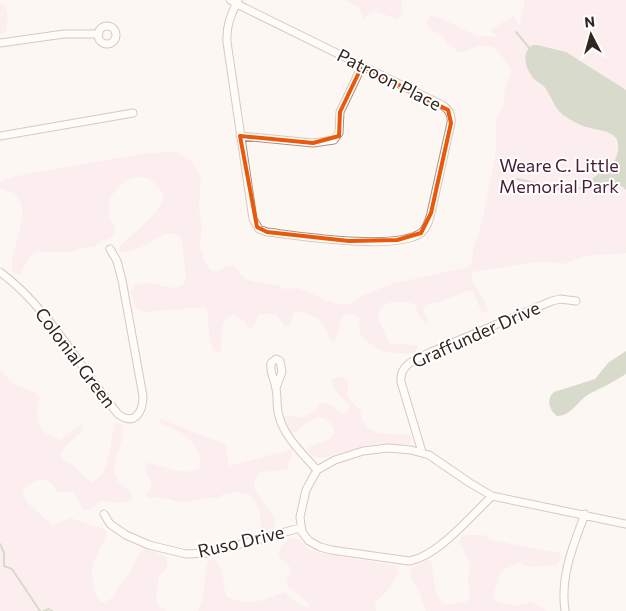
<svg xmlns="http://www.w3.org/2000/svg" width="626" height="611" font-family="Commissioner,sans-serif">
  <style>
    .green { fill: #fae1ec }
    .water { fill: #abb79c }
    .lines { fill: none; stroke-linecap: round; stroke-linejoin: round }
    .stream { stroke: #abb79c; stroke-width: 2 }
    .street-casing { stroke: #ab907d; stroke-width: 9 }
    .street { stroke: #fff; stroke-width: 7 }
    .marked { fill: none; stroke: #e8590c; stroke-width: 4; stroke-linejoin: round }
    .labels { text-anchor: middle; stroke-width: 4; stroke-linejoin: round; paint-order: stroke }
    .street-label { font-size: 18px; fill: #31261e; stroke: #fff }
    .park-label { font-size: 18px; fill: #461c32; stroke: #fff }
  </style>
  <rect width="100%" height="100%" fill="#fdf7f3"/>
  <!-- green -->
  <path class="green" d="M345 0H401L403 14 396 19 378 12H372L364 19 359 7Z
    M525 0H626V253L585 256 564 264 545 262 528 263 473 272 471 276C474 288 484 298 488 310L487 313 481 311 473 291H467L440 302 427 304 423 308 428 323 427 324C418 321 419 311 414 304 403 301 395 301 383 305L379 311 378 317 389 343 417 345 418 348 416 352 409 354 394 353 380 350 365 340 360 334 359 317 352 314 343 316C339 325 340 333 334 341L330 340C328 336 327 329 324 325 318 317 303 310 294 312L290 325 285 326 276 314C252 314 262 313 252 329L249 328 243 320 233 315C219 320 222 338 221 350L219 352 214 351C207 338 209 322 207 308L204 307 145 312 135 307 131 292 134 286C148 276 169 294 182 285 188 281 186 273 185 267 182 258 184 247 182 241 174 222 148 245 138 249 133 251 128 252 123 252L120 250V246C134 232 160 214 164 195 145 165 126 176 109 199V217L116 228 114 235 111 238 102 241 94 247 81 248 69 252H36L29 257 20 275H18L13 273C6 253 36 211 14 194 10 191 5 191 0 189V182L6 179 16 176 147 153 176 152 192 162 201 177 199 208 202 228 200 247 205 262 212 271H220L225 267 234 265 244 278 251 281 270 285 276 284 285 289 298 288 333 303 347 304 354 302 366 294 391 284 468 267 472 261 473 250 483 218 496 150V119L503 107 505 90 511 71 505 60 493 47 478 46 464 52H459L448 44 441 34C434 32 429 30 426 23L429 18 432 16 438 17 477 36 497 37 501 39 489 30 514 16 519 27Z
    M0 4 5 5 8 17 6 32 0 34Z
    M0 369C5 374 9 381 14 384 23 389 33 389 40 397 33 417 37 433 60 440L78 426 83 425V431L70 442 60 454 62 459 71 464 91 482C110 478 110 440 114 425L117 423 121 424C129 442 106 463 118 481 121 485 127 488 131 491L132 498 130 501 120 503 101 501 92 509 83 510 77 497 72 491 58 493C54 490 54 485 51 483 42 475 24 484 22 493L26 501 52 525 71 518 101 528 107 532C105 543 98 551 94 561 91 570 93 581 94 588 96 595 96 598 101 602 115 602 116 589 123 580 125 577 129 575 131 572 136 562 136 554 145 548L167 557V568L159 576 156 600 161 608 167 611H0Z
    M339 376 349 380 347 393 352 402 360 410 362 419 368 428 377 433 411 435V443L402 445 382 443 367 445 322 458 311 455 308 451 309 447C318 443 343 439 331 424 328 420 323 418 318 417L304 425 297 432 292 433 287 426 284 417 287 415C300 420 314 415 320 403 329 401 336 409 343 414L347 413 349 406C343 396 332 391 332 379Z
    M160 419 226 444 229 466 293 449 287 470 260 472 254 480C254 499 275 507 276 526L264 532 261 530 260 512 256 502 254 501 250 495 234 492 223 494 220 498C212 496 196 501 186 502 178 503 170 498 163 498 157 497 152 498 147 497L146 493 151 489C153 480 144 473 146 463 164 464 180 478 199 468 204 450 190 439 176 430 170 427 164 427 159 421Z
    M468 535H484L490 539 512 544 560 553 561 559 556 565 531 567 518 563 505 569 500 573 493 597 495 601C508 606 518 606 531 602L548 611H426C423 604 421 598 419 591 415 583 408 578 411 569L427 560 431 561C433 570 434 597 443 603 448 606 461 603 467 601L470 597 468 580 471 564 459 541 461 537Z
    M291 538 299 539 310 550 320 553 398 566C400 581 384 593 375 603L376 611H198L202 600 207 563 209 560 215 559C225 569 222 585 227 597 251 607 262 600 284 592L300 605 308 608 309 604 287 586 286 579 291 573C291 563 282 562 278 555L282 545Z"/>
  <!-- water -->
  <path class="water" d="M533 45H537L566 52 626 90V190L623 187 618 185 580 189 615 160C618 154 620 144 616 138 609 129 593 130 583 126 578 124 571 120 566 117 555 110 552 98 546 89 543 84 538 83 534 79 526 70 520 52 533 45Z
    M626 351V374C615 381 603 387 591 393 578 399 573 416 557 416 549 410 546 399 554 392L595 379 608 363Z"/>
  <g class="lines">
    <!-- stream -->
    <path class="stream" d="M516 32 531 50
      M517 179 569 191 581 188
      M0 544 4 553V566L12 569 40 611
      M44 611 49 609 52 611"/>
    <defs>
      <path id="street" d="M230 0 245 8 442 105C449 109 452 115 451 123L431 213C429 221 427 228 421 233 395 251 300 236 267 232L259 229 253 219 227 42C226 25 231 15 238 0
        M98 35a9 9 0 1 1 18 0a9 9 0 1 1-18 0Z
        M0 43 64 34H99
        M0 136 133 113
        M240 136 313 143 334 140 339 133 340 112 362 66
        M0 272C49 308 80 368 118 414 134 426 143 413 143 396L122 280 117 261 110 249
        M276 388 282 372 280 361 276 359 271 363C269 373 275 379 276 389 278 398 276 407 279 416 284 437 304 455 317 470
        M422 452 401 382C399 364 417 359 431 352L552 301 560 299 576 301
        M492 496C471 516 438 556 409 561L331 550 320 547 309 541 302 532 300 517 306 490 317 470 335 460 363 451 388 448 411 450 429 455 470 483 492 496 626 524
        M104 514 110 524 126 535 149 545 186 554 208 553 300 528
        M565 611C560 576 573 546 585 514"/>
    </defs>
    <!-- street casing -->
    <use href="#street" class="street-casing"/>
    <!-- street -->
    <use href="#street" class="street"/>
  </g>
  <!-- marked area -->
  <path d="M0 0H626V611H0ZM362 66 448 110 451 123 431 213 421 233 397 240 349 241 267 232 257 227 240 136 313 143 339 136 340 112Z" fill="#fdf7f3" fill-opacity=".55" fill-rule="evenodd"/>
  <path class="marked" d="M362 66 448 110 451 123 431 213 421 233 397 240 349 241 267 232 257 227 240 136 313 143 339 136 340 112Z"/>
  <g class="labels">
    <!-- street labels -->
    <g class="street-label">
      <text transform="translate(389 80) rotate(27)" y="6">Patroon Place</text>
      <text transform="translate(476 335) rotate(-24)" y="6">Graffunder Drive</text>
      <text transform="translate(75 358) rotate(53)" y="6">Colonial Green</text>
      <text transform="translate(241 542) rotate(-13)" y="6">Ruso Drive</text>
    </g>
    <!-- park labels -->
    <g class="park-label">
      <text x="559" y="172">Weare C. Little<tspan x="559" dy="21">Memorial Park</tspan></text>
    </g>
  </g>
  <!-- north arrow -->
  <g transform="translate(591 35) rotate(354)" stroke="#ffffff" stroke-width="4" paint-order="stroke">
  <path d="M0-4L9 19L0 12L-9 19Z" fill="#31261e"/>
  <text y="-8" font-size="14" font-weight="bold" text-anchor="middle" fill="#31261e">N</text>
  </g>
</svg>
